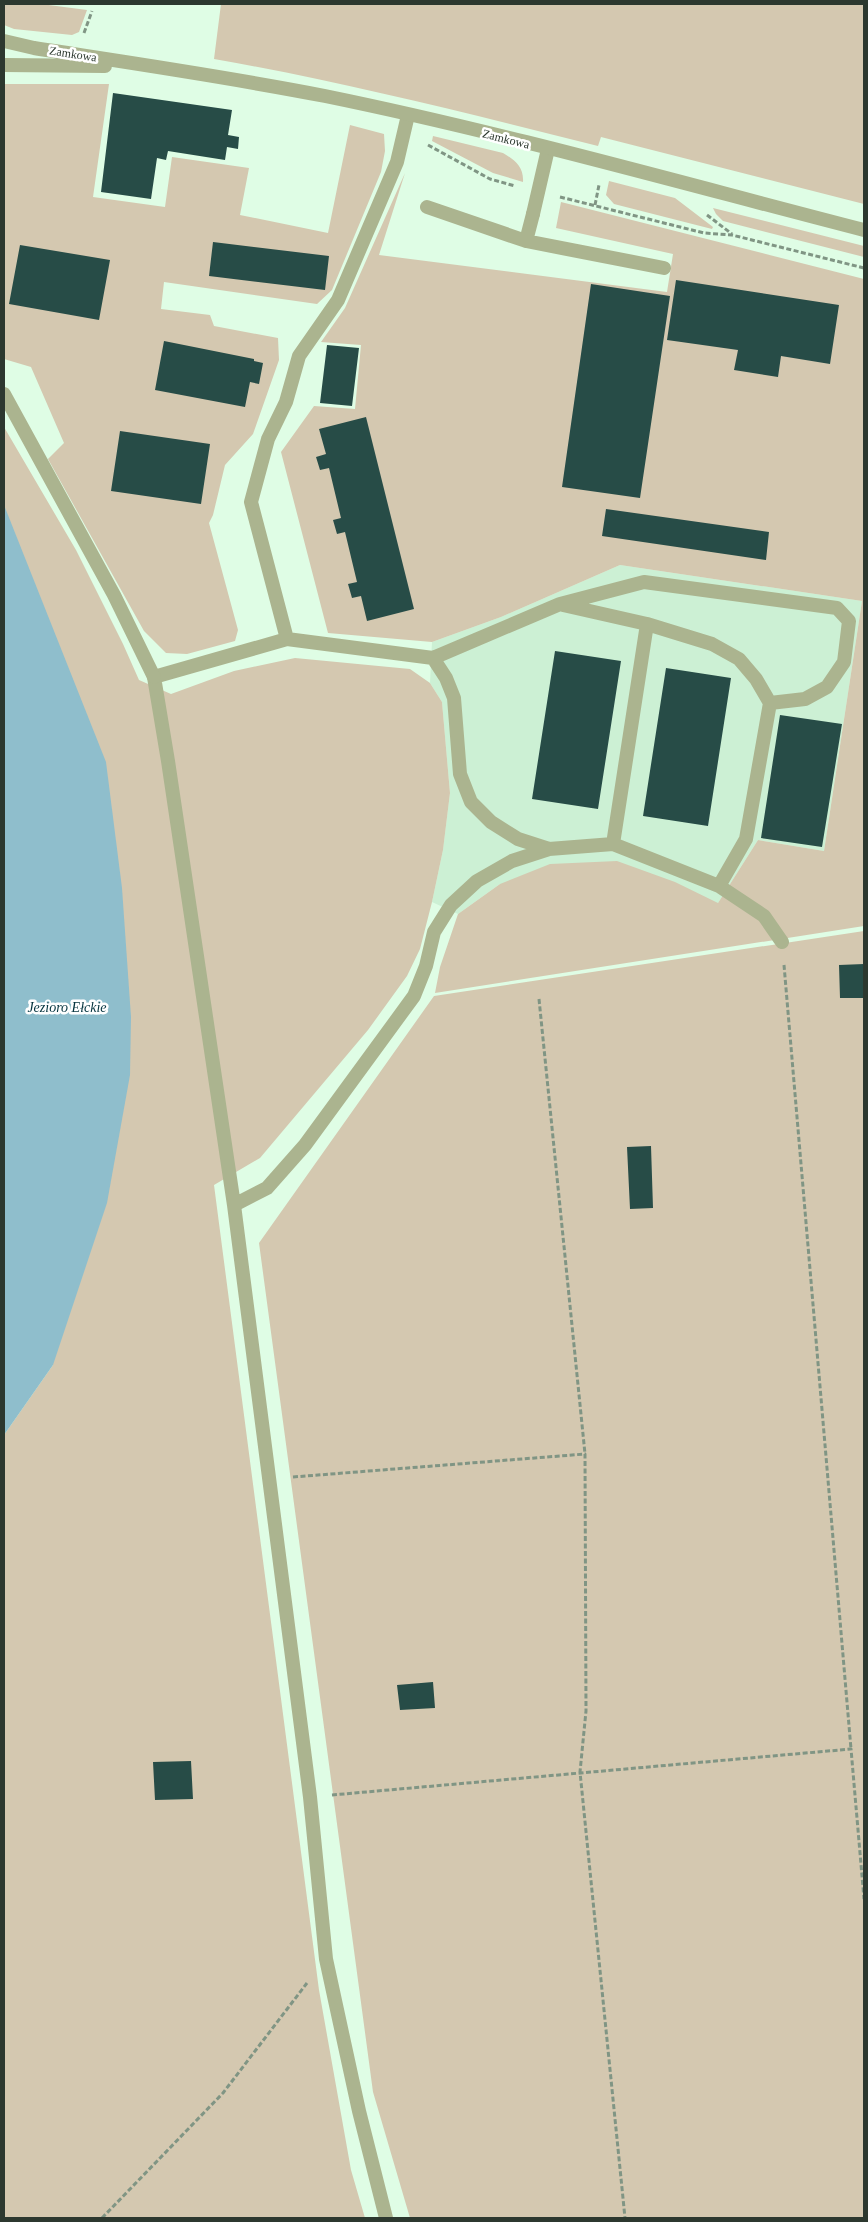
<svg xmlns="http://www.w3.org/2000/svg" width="868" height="2222" font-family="'Times New Roman',serif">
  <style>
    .built { fill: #ccf0d4 }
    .green { fill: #d4c8b0 }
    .water { fill: #8fbecc }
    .building { fill: #274c47 }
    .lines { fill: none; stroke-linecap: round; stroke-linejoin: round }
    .path { stroke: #809584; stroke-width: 3; stroke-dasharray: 5 2.5; stroke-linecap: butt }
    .service { stroke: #abb48f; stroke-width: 14 }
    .minor { stroke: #abb48f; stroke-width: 14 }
    .tertiary { stroke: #abb48f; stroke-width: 14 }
    .labels { text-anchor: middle; stroke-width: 5; stroke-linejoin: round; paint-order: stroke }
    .street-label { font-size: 12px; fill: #2c382f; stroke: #fff }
    .water-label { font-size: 14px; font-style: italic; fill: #04333e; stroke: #fff }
  </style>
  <rect width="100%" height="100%" fill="#dffde5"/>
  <!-- built -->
  <path class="built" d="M620 565 862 601 824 851 758 840 718 903 500 884 458 914 432 902 443 850 450 793 442 702 430 683 432 642 501 617Z"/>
  <!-- green -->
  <path class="green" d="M4 4H41L87 10 79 32 72 35 14 29 4 25Z
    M221 4H864V204L601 137 598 146C470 114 344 82 214 59Z
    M4 84H109L93 197 165 207 172 157 249 168 240 215 328 233 350 125 384 134 385 151 381 172 332 290 317 304 164 282 161 309 210 315 214 326 278 338 279 360 253 434 225 465 213 515 209 523 238 630 235 641 187 654 166 653 144 631 48 459 64 443 31 367 4 359Z
    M433 136 503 153C515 160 524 167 523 182L493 173 432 141Z
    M405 173 379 255 667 292 673 254 556 228 561 202 864 279V926L435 993 440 967 458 914 500 884 550 864 617 861 675 882 718 903 758 840 824 851 862 601 620 565 501 617 432 642 328 633 281 452 314 406 355 409 361 345 321 342 345 308Z
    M609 181 675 198 713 227 712 229 614 204 606 195Z
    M713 208 864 246V257L723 221 716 214Z
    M4 427 76 550 123 644 139 680 171 694 234 671 295 658 410 669 430 683 442 702 450 793 443 850 432 902 420 949 407 976 368 1030 260 1158 214 1185 319 1990 351 2170 365 2218H4V1435L53 1365 4 577Z
    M864 931V2218H410L373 2092 259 1243 434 996Z"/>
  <!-- water -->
  <path class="water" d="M4 505 106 762 122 888 131 1017 130 1075 107 1203 53 1365 4 1435Z"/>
  <!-- building -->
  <path class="building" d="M113 93 232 110 228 135 239 137 238 149 227 147 225 160 168 151 166 160 157 158 151 199 101 192Z
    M213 242 329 256 325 290 209 276Z
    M20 245 110 260 99 320 9 304Z
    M676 280 839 305 830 364 781 356 778 377 734 370 738 350 667 340Z
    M591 284 670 296 640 498 562 487Z
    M164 341 254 359V361L263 363 259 384 250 382 245 407 155 390Z
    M327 345 359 348 352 406 320 403Z
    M366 417 414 609 367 621 361 596 352 598 348 584 357 582 345 532 337 534 333 520 341 518 329 468 320 470 316 457 326 454 319 429Z
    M120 431 210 444 201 504 111 491Z
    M606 509 769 532 766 560 602 536Z
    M555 651 621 661 598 809 532 799Z
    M666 668 731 678 708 826 643 816Z
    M780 715 842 724 822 847 761 838Z
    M864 964V998H840L839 965Z
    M651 1146 653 1208 630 1209 627 1147Z
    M433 1682 435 1708 400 1710 397 1685Z
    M191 1761 193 1799 155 1800 153 1762Z"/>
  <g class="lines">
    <!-- path -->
    <path class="path" d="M84 33 92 11
      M428 145 490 179 515 186
      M560 197 704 233 732 235 864 268
      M595 205 599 185
      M707 215 732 234
      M784 965 851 1749
      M539 999 585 1454
      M293 1477 585 1454 586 1711 580 1772 625 2218
      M332 1795 851 1749 864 1899
      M102 2218 223 2093 307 1983"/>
    <!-- service -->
    <path class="service" d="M427 207 526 241 664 268
      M526 241 533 214
      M563 605 647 624 712 644 739 659 756 679 770 703 746 839 719 886
      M287 639 433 658 446 678 454 698 460 774 471 802 491 822 518 839 549 849 613 844 719 886 764 916 782 942
      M433 658 560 604 644 582 837 608 849 621 844 662 827 687 805 699 770 703
      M613 844 647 624
      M234 1205 267 1188 305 1145 414 996 426 966 434 932 451 905 477 881 512 861 549 849
      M386 2218 359 2111 326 1959 310 1797 234 1205 168 761 154 677 287 639 251 502 268 439 286 402 299 356 338 300 397 162 408 115"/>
    <!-- minor -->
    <path class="minor" d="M533 214 548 149
      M4 394 114 595 154 677"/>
    <!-- tertiary -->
    <path class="tertiary" d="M4 41 34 48C131 63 228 77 325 96 506 133 685 184 864 230
      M4 65 105 66"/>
  </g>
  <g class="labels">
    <!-- street labels -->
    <g class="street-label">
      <text transform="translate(73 54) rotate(9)" y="4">Zamkowa</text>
      <text transform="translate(506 139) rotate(14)" y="4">Zamkowa</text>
    </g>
    <!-- water labels -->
    <g class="water-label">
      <text x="67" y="1012">Jezioro Ełckie</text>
    </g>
  </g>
  <!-- border -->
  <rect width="868" height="2222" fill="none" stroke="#2c382f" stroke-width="10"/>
</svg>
